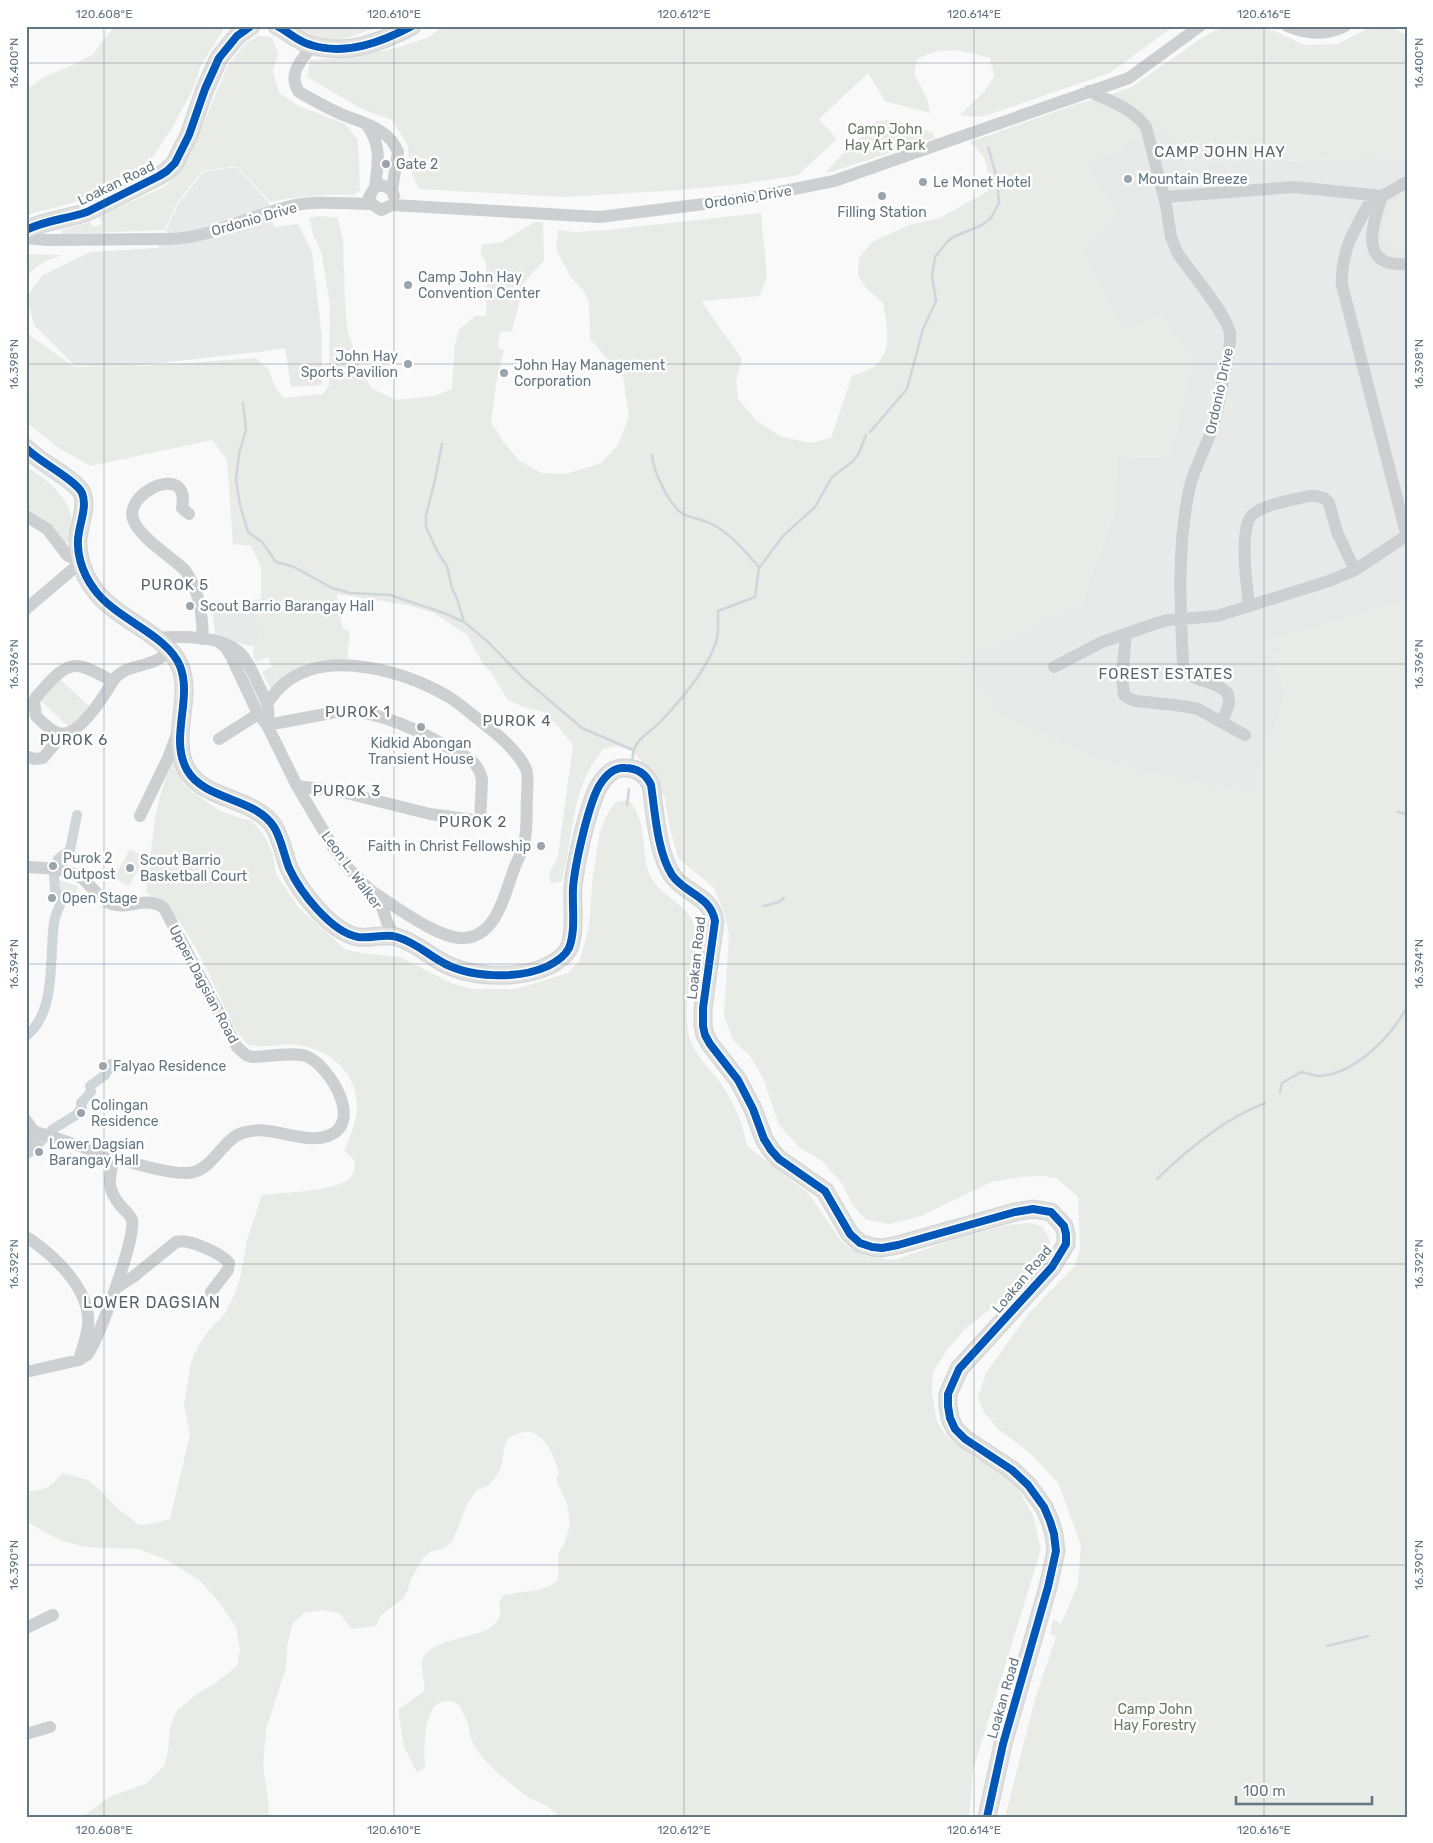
<svg xmlns="http://www.w3.org/2000/svg" width="1433" height="1843" font-family="Rubik,sans-serif">
  <style>
    .built { fill: #e8e9e9 }
    .green { fill: #e8ebe6 }
    .lines { fill: none; stroke-linecap: round; stroke-linejoin: round }
    .stream { stroke: #ced6d9; stroke-width: 2.5 }
    .canal { stroke: #ced6d9; stroke-width: 10 }
    .major-casing { stroke: #d5d6d7; stroke-width: 19 }
    .minor { stroke: #cecfd0; stroke-width: 12 }
    .major { stroke: #e1e2e2; stroke-width: 16 }
    .cycleway-casing { stroke: #fff; stroke-width: 11 }
    .cycleway { stroke: #0057b8; stroke-width: 8 }
    .ticks { fill: none; stroke: #657683; stroke-width: 1; stroke-opacity: 0.45 }
    .poi-dot { fill: #99a4ac; stroke: #fff; stroke-width: 2 }
    .labels { text-anchor: middle; stroke-width: 5; stroke-linejoin: round; paint-order: stroke }
    .park-label { font-size: 14px; fill: #687a64; stroke: #fff }
    .poi-label { font-size: 14px; fill: #657683; stroke: #fff; text-anchor: start }
    .street-label { font-size: 14px; fill: #657683; stroke: #fff }
    .neighbourhood-label { font-size: 15px; letter-spacing: 1px; fill: #57646e; stroke: #fff }
    .quarter-label { font-size: 16px; letter-spacing: 1px; fill: #57646e; stroke: #fff }
    .neatline { fill: none; stroke: #657683; stroke-width: 2 }
    .ticks-label { font-size: 12px; text-anchor: middle; fill: #657683 }
  </style>
  <rect width="100%" height="100%" fill="#f9f9f9"/>
  <!-- built -->
  <path class="built" d="M1165 126 1186 165 1407 156V601L1267 640 1286 692 1254 795 1100 762 1002 716 966 661 1081 604 1115 509 1117 456 1171 457 1162 315 1124 332 1081 249 1087 165 1138 137Z
    M237 167 269 203 274 227 298 224 312 251 322 337V385L291 387 285 348 259 352 133 366H75L34 325 27 296 43 275 90 252 158 248 178 204 203 172Z
    M256 600 259 646H250L215 636 212 602Z"/>
  <!-- green -->
  <path class="green" d="M115 26H226L201 65 193 89 172 128 152 158 131 176 101 191 75 202 26 215V90L46 76 73 65 93 54Z
    M283 26H381L343 39 316 41Z
    M444 26H1174L1110 73 988 115 975 117 960 115 984 92 994 76 990 58C961 50 945 45 917 59L914 74 927 98 930 113 885 101 868 73 819 119 837 139 798 175 743 184 680 190 564 197 419 189 409 167 408 146 392 120 362 109 307 77 310 60 346 58 392 49 427 38Z
    M1224 26H1253L1277 32 1304 45 1338 44 1372 26H1391L1407 36V156L1186 165 1165 126 1138 137 1087 165 1118 214 1081 249 1124 331 1162 315 1194 361 1171 457 1117 456 1115 509 1081 604 966 661 1002 716 1100 762 1254 795 1286 692 1267 639 1407 601V1817H1005L1035 1699 1056 1637 1050 1633 1053 1619 1061 1624 1078 1584 1081 1545 1058 1483 1030 1453 998 1429 984 1412 978 1398 986 1373 1029 1313 1075 1266 1080 1248 1078 1197 1056 1178 1043 1176 1019 1177 991 1182 921 1216 890 1224 867 1220 853 1206 843 1185 822 1161 799 1147 779 1125 763 1078 751 1057 733 1040 724 1016 729 934 724 913 714 888 678 858 669 825 665 798 648 768 631 750 617 746 603 749C598 757 592 764 588 772 572 803 571 846 562 881L551 883 549 874 558 856 573 745 557 725 544 712 523 707 508 700 491 672 483 664 467 635 434 613 407 605 337 594 338 606 343 629 350 632 347 660 293 673 282 678 271 690 262 672 272 667 268 657 256 662 253 656 254 646H259L256 600 261 599V567L251 546 233 544 227 460 212 440 91 466 60 449 26 422V329L31 336 74 367 145 366 256 358 268 369 274 384 283 398 323 394 329 386 330 304 321 252 313 234 309 218 320 216 338 218 343 240 345 303 348 332 359 365 372 389 396 400 434 396 452 389 455 344 459 330 475 316H486V262L481 254V245L502 242 535 222H543L544 260 524 283 512 331 500 332 498 348 504 350 496 384 491 422 504 443 520 461 542 473 566 474 601 463 618 445 629 416 623 377 590 339 589 302 583 290 570 276 556 249 558 230 575 232 606 230 761 213 767 276 760 296 702 301C714 322 729 339 742 359L736 382 738 399 757 421 780 436 810 443 831 438 852 376C858 373 868 371 874 367 894 350 887 325 883 303L866 288 858 275 859 258 872 242 909 225 940 218 988 191C987 165 990 160 970 142L1077 104 1119 92 1133 86 1203 37Z
    M258 36 272 37 278 54 273 71 279 93 299 106 345 124 358 140 360 190 354 195C325 194 298 196 270 202L237 166 202 171 177 203 165 230 62 234V230L90 222 93 227 102 224 99 216 166 186 189 158 228 65 246 43Z
    M894 120 933 133 935 138 828 173 827 170 877 121Z
    M1407 193V251C1381 250 1374 223 1390 205 1394 200 1401 197 1407 193Z
    M26 254 62 255C49 260 34 265 26 278Z
    M26 466C48 481 77 501 71 532 70 537 67 542 65 547L26 514Z
    M59 678 91 708 71 729 39 699Z
    M174 754 183 783 194 793 220 811 240 818 251 820 264 835 273 854 276 874 299 908 345 949 361 953 400 957 453 984 474 989H516L568 973 580 960 589 925 593 875 600 831 607 815 615 802 628 800C651 824 638 854 652 879 663 899 692 905 695 930 700 964 680 998 689 1036 694 1055 710 1068 721 1084 734 1102 743 1124 747 1146L808 1193 842 1242 852 1249 867 1256 894 1260 955 1239 1008 1225 1029 1223 1042 1226 1050 1241 1046 1255 1027 1279 964 1330 947 1350 933 1372 932 1393 937 1422 947 1437 978 1460 1003 1472 1018 1488 1033 1516 1041 1549 973 1770 969 1817H559C549 1803 534 1803 521 1792 504 1778 483 1763 473 1743 469 1736 470 1728 467 1721 464 1715 461 1709 458 1704 455 1703 449 1700 446 1701 422 1702 424 1751 425 1767L417 1773 404 1747 398 1710 424 1691C426 1680 418 1666 424 1656 440 1631 511 1642 499 1603L504 1595C522 1591 544 1593 558 1580V1554L564 1545 570 1525 567 1503 556 1480 559 1473C555 1457 544 1429 523 1432 518 1433 512 1436 508 1438L505 1444 501 1468 496 1477 489 1485 477 1490 469 1501 452 1542 444 1548 432 1551 423 1558 410 1581 408 1590 404 1598 381 1615 376 1626 351 1629 340 1613 322 1610 304 1613 293 1623 287 1646 286 1668 266 1729 263 1767 268 1799 269 1817H82L111 1796 146 1784 164 1766 168 1751 170 1726 177 1711 198 1693 214 1684 237 1666 240 1649 236 1627 220 1603 200 1581 167 1560 138 1549 85 1547 60 1540 47 1533 31 1524 26 1518V1491C44 1491 52 1487 62 1473L88 1480 100 1490 117 1508 139 1525 151 1524 170 1519 190 1434 184 1405 191 1362 200 1343 209 1330 224 1315 235 1293 240 1279 247 1240 262 1195C282 1193 335 1191 349 1179 354 1174 355 1167 355 1161L344 1150C349 1141 358 1117 357 1107 357 1075 334 1053 304 1046 285 1041 266 1050 247 1044 232 1028 225 1007 215 987 204 962 187 928 168 908 162 901 154 897 146 892L155 818 160 796Z
    M130 849 145 857 129 886 114 878Z
    M59 880 78 886 75 896 59 892 57 888Z"/>
  <g class="lines">
    <!-- stream -->
    <path class="stream" d="M243 403 246 430 239 454 236 480 240 505 248 532 262 542 276 562 294 567 332 588 350 593 390 595 444 613 464 622 487 641 522 677 582 728 633 750
      M870 432 907 389 923 329 936 301 932 276 935 257 947 242 953 237 982 225 991 218 999 203 997 178 988 147
      M442 444 435 480 426 515V527L437 551 447 566 452 588 457 599 464 622
      M652 455C653 471 670 508 685 515 695 519 708 520 717 527 734 537 746 553 759 567
      M632 763C633 737 645 738 661 721 681 700 707 670 716 642 719 633 718 621 718 611L755 597 759 568 783 536 815 507 832 477 852 462 858 455 866 435
      M627 805 629 789
      M1398 812 1407 814
      M764 906 779 902 784 898
      M1280 1092 1282 1083 1301 1072C1306 1073 1314 1076 1319 1076 1355 1074 1391 1037 1407 1007
      M1157 1179C1187 1150 1225 1118 1265 1103
      M1327 1646 1368 1636"/>
    <!-- canal -->
    <path class="canal" d="M55 869 58 859 70 850 77 815
      M26 1036C57 1012 49 957 54 923 55 915 59 907 62 901L55 890 54 877
      M29 1153 53 1129 76 1115 82 1107 81 1103 91 1092 90 1086 105 1075 111 1064"/>
    <defs>
      <path id="major" d="M277 26C289 32 298 42 311 45 346 56 382 42 412 26
        M26 230C46 220 67 219 87 212L159 176 167 171 175 163 189 135 205 89 219 58 237 36 251 26
        M26 448C39 462 75 479 82 493 87 505 81 520 79 532 75 551 82 573 94 589 116 620 167 634 180 666 193 699 169 738 187 770 205 801 255 797 274 827 281 838 284 855 289 868 300 892 331 932 358 937 371 939 385 933 397 937 414 942 425 952 440 961 468 978 518 980 548 966 556 962 565 956 569 948 576 930 572 907 573 888 575 864 588 806 599 786 605 776 614 767 625 768 638 768 646 774 651 785 655 811 657 852 672 875 685 894 710 895 715 921L703 1008V1026L705 1035 710 1044 738 1080 753 1109 764 1139 771 1150 779 1159 825 1191 850 1234 860 1243 872 1247 882 1248 898 1245 1015 1212 1033 1209 1051 1212 1064 1226 1066 1234V1244L1052 1267 959 1369 948 1394V1406L950 1418 955 1429 965 1439 1012 1470 1028 1485 1044 1507 1050 1521 1054 1534 1056 1551 1048 1587 1003 1744 987 1817"/>
    </defs>
    <!-- major casing -->
    <use href="#major" class="major-casing"/>
    <!-- minor -->
    <path class="minor" d="M1287 26C1307 34 1324 36 1345 26
      M312 46C301 61 287 74 299 92 313 100 327 108 341 114 362 123 389 128 398 152L392 190 394 196
      M1089 91C1110 101 1132 108 1146 127L1166 205 1171 237 1178 254C1190 271 1227 315 1230 333 1231 345 1227 358 1225 370 1221 390 1218 410 1212 429 1206 448 1195 466 1190 486 1177 543 1180 605 1183 663 1189 685 1215 678 1228 694L1229 703 1223 721
      M367 125C382 146 378 163 375 187
      M392 190 382 185 375 187 369 197 372 204 381 210 392 205 600 217 744 199 834 181 1129 78 1200 26
      M1374 195C1357 225 1340 250 1342 285L1407 537
      M1382 196C1372 225 1358 268 1407 264
      M1164 197 1294 187 1382 196 1407 182
      M26 238 47 240 164 239
      M168 239C210 239 250 215 291 206 316 200 345 204 372 204
      M189 514 182 508C183 502 184 495 180 489 168 473 126 497 133 519 138 536 171 557 185 570 200 593 202 612 203 639
      M26 516 47 529 68 556 74 559H80
      M1249 606C1247 587 1238 527 1253 514 1265 504 1293 500 1309 496H1316L1324 498 1329 503 1337 532 1355 570
      M26 609 73 569 82 564
      M1126 634 1122 677 1124 695 1130 699 1136 701 1183 706 1198 709 1245 735
      M155 638C179 636 224 635 241 654 249 662 253 674 258 684 266 700 271 707 267 725
      M219 642 226 648 231 656 258 714 267 725 297 786 333 847 349 869 371 891 381 904 387 922 394 936
      M1054 667 1102 642 1157 623 1168 620 1217 616 1329 581 1355 570 1406 536
      M113 681C103 677 88 666 76 666 60 666 46 687 36 697L34 703 36 716C42 722 49 730 58 733 78 739 104 696 113 681 121 668 136 668 149 663 157 661 164 656 170 651
      M267 703C273 696 278 688 285 683 329 648 406 672 449 697 460 704 469 712 479 720 495 732 518 751 526 769 529 777 527 787 527 795 526 811 528 829 524 844 522 853 517 861 514 869 505 893 497 936 464 938 439 940 394 905 371 891
      M267 725 347 710C385 714 419 730 451 749 458 753 469 757 474 763 478 768 481 774 482 780L480 821 430 814 338 791 297 786
      M219 739 258 714
      M26 756 34 759 43 758 63 734
      M140 816 168 758 178 732
      M26 867C44 868 68 868 83 879 91 886 103 901 111 904 130 910 145 895 164 908L237 1047 246 1055 252 1057C267 1057 296 1051 308 1057 330 1067 364 1123 328 1136 302 1145 269 1123 242 1133 222 1140 212 1171 189 1173 175 1174 161 1170 148 1167 110 1158 74 1143 36 1132L32 1129 26 1120
      M26 1153 32 1147 36 1132
      M28 1238C55 1256 91 1290 88 1325 87 1337 82 1349 79 1360
      M116 1288 133 1277 176 1242C188 1238 221 1253 229 1263L228 1270 211 1292
      M26 1372 79 1360 87 1355C99 1339 136 1238 132 1220 130 1214 124 1210 120 1205 106 1188 109 1178 114 1158
      M26 1628 53 1615
      M26 1734 50 1727"/>
    <!-- major -->
    <use href="#major" class="major"/>
    <defs>
      <path id="cycleway" d="M277 26C289 32 298 42 311 45 346 56 382 42 412 26
        M26 230C46 220 67 219 87 212L159 176 167 171 175 163 189 135 205 89 219 58 237 36 251 26
        M26 448C39 462 75 479 82 493 87 505 81 520 79 532 75 551 82 573 94 589 116 620 167 634 180 666 193 699 169 738 187 770 205 801 255 797 274 827 281 838 284 855 289 868 300 892 331 932 358 937 371 939 385 933 397 937 414 942 425 952 440 961 468 978 518 980 548 966 556 962 565 956 569 948 576 930 572 907 573 888 575 864 588 806 599 786 605 776 614 767 625 768 638 768 646 774 651 785 655 811 657 852 672 875 685 894 710 895 715 921L703 1008V1026L705 1035 710 1044 738 1080 753 1109 764 1139 771 1150 779 1159 825 1191 850 1234 860 1243 872 1247 882 1248 898 1245 1015 1212 1033 1209 1051 1212 1064 1226 1066 1234V1244L1052 1267 959 1369 948 1394V1406L950 1418 955 1429 965 1439 1012 1470 1028 1485 1044 1507 1050 1521 1054 1534 1056 1551 1048 1587 1003 1744 987 1817"/>
    </defs>
    <!-- cycleway casing -->
    <use href="#cycleway" class="cycleway-casing"/>
    <!-- cycleway -->
    <use href="#cycleway" class="cycleway"/>
  </g>
  <!-- ticks -->
  <path class="ticks" d="M104 26V1817M394 26V1817M684 26V1817M974 26V1817M1264 26V1817M26 63H1407M26 364H1407M26 664H1407M26 964H1407M26 1264H1407M26 1565H1407"/>
  <!-- markers -->
  <g class="poi-dot">
    <circle cx="386" cy="164" r="5"/>
    <circle cx="1128" cy="179" r="5"/>
    <circle cx="923" cy="182" r="5"/>
    <circle cx="882" cy="196" r="5"/>
    <circle cx="408" cy="285" r="5"/>
    <circle cx="408" cy="364" r="5"/>
    <circle cx="504" cy="373" r="5"/>
    <circle cx="190" cy="606" r="5"/>
    <circle cx="421" cy="727" r="5"/>
    <circle cx="541" cy="846" r="5"/>
    <circle cx="53" cy="866" r="5"/>
    <circle cx="130" cy="868" r="5"/>
    <circle cx="52" cy="898" r="5"/>
    <circle cx="103" cy="1066" r="5"/>
    <circle cx="81" cy="1113" r="5"/>
    <circle cx="39" cy="1152" r="5"/>
  </g>
  <g class="labels">
    <!-- park labels -->
    <g class="park-label">
      <text x="885" y="134">Camp John<tspan x="885" dy="16">Hay Art Park</tspan></text>
      <text x="1155" y="1714">Camp John<tspan x="1155" dy="16">Hay Forestry</tspan></text>
    </g>
    <!-- poi labels -->
    <g class="poi-label">
      <text x="396" y="169">Gate 2</text>
      <text x="1138" y="184">Mountain Breeze</text>
      <text x="933" y="187">Le Monet Hotel</text>
      <text x="882" y="217" text-anchor="middle">Filling Station</text>
      <text x="418" y="282">Camp John Hay<tspan x="418" dy="16">Convention Center</tspan></text>
      <text x="398" y="361" text-anchor="end">John Hay<tspan x="398" dy="16">Sports Pavilion</tspan></text>
      <text x="514" y="370">John Hay Management<tspan x="514" dy="16">Corporation</tspan></text>
      <text x="200" y="611">Scout Barrio Barangay Hall</text>
      <text x="421" y="748" text-anchor="middle">Kidkid Abongan<tspan x="421" dy="16">Transient House</tspan></text>
      <text x="531" y="851" text-anchor="end">Faith in Christ Fellowship</text>
      <text x="63" y="863">Purok 2<tspan x="63" dy="16">Outpost</tspan></text>
      <text x="140" y="865">Scout Barrio<tspan x="140" dy="16">Basketball Court</tspan></text>
      <text x="62" y="903">Open Stage</text>
      <text x="113" y="1071">Falyao Residence</text>
      <text x="91" y="1110">Colingan<tspan x="91" dy="16">Residence</tspan></text>
      <text x="49" y="1149">Lower Dagsian<tspan x="49" dy="16">Barangay Hall</tspan></text>
    </g>
    <!-- street labels -->
    <g class="street-label">
      <text transform="translate(116 183) rotate(-26)" y="5">Loakan Road</text>
      <text transform="translate(748 197) rotate(-9)" y="5">Ordonio Drive</text>
      <text transform="translate(254 219) rotate(-16)" y="5">Ordonio Drive</text>
      <text transform="translate(1219 391) rotate(-78)" y="5">Ordonio Drive</text>
      <text transform="translate(352 870) rotate(54)" y="5">Leon L. Walker</text>
      <text transform="translate(696 958) rotate(-84)" y="5">Loakan Road</text>
      <text transform="translate(204 984) rotate(62)" y="5">Upper Dagsian Road</text>
      <text transform="translate(1022 1279) rotate(-50)" y="5">Loakan Road</text>
      <text transform="translate(1003 1698) rotate(-74)" y="5">Loakan Road</text>
    </g>
    <!-- neighbourhood labels -->
    <g class="neighbourhood-label">
      <text x="1220" y="157">CAMP JOHN HAY</text>
      <text x="175" y="590">PUROK 5</text>
      <text x="1166" y="679">FOREST ESTATES</text>
      <text x="358" y="717">PUROK 1</text>
      <text x="517" y="726">PUROK 4</text>
      <text x="74" y="745">PUROK 6</text>
      <text x="347" y="796">PUROK 3</text>
      <text x="473" y="827">PUROK 2</text>
    </g>
    <!-- quarter labels -->
    <g class="quarter-label">
      <text x="152" y="1308">LOWER DAGSIAN</text>
    </g>
  </g>
  <!-- border -->
  <rect width="1433" height="1843" fill="none" stroke="#ffffff" stroke-width="55"/>
  <!-- scale -->
  <path d="M1236 1796v8h136v-8" fill="none" stroke="#657683" stroke-width="2.5"/>
  <text x="1243" y="1796" font-size="15" fill="#657683" stroke="#ffffff" stroke-width="4" paint-order="stroke">100 m</text>
  <rect x="28" y="28" width="1378" height="1788" class="neatline"/>
  <g class="ticks-label">
    <text x="104" y="18">120.608°E</text>
    <text x="394" y="18">120.610°E</text>
    <text x="684" y="18">120.612°E</text>
    <text x="974" y="18">120.614°E</text>
    <text x="1264" y="18">120.616°E</text>
    <text transform="translate(14 63) rotate(-90)" y="4">16.400°N</text>
    <text transform="translate(1419 63) rotate(-90)" y="4">16.400°N</text>
    <text transform="translate(14 364) rotate(-90)" y="4">16.398°N</text>
    <text transform="translate(1419 364) rotate(-90)" y="4">16.398°N</text>
    <text transform="translate(14 664) rotate(-90)" y="4">16.396°N</text>
    <text transform="translate(1419 664) rotate(-90)" y="4">16.396°N</text>
    <text transform="translate(14 964) rotate(-90)" y="4">16.394°N</text>
    <text transform="translate(1419 964) rotate(-90)" y="4">16.394°N</text>
    <text transform="translate(14 1264) rotate(-90)" y="4">16.392°N</text>
    <text transform="translate(1419 1264) rotate(-90)" y="4">16.392°N</text>
    <text transform="translate(14 1565) rotate(-90)" y="4">16.390°N</text>
    <text transform="translate(1419 1565) rotate(-90)" y="4">16.390°N</text>
    <text x="104" y="1834">120.608°E</text>
    <text x="394" y="1834">120.610°E</text>
    <text x="684" y="1834">120.612°E</text>
    <text x="974" y="1834">120.614°E</text>
    <text x="1264" y="1834">120.616°E</text>
  </g>
</svg>
